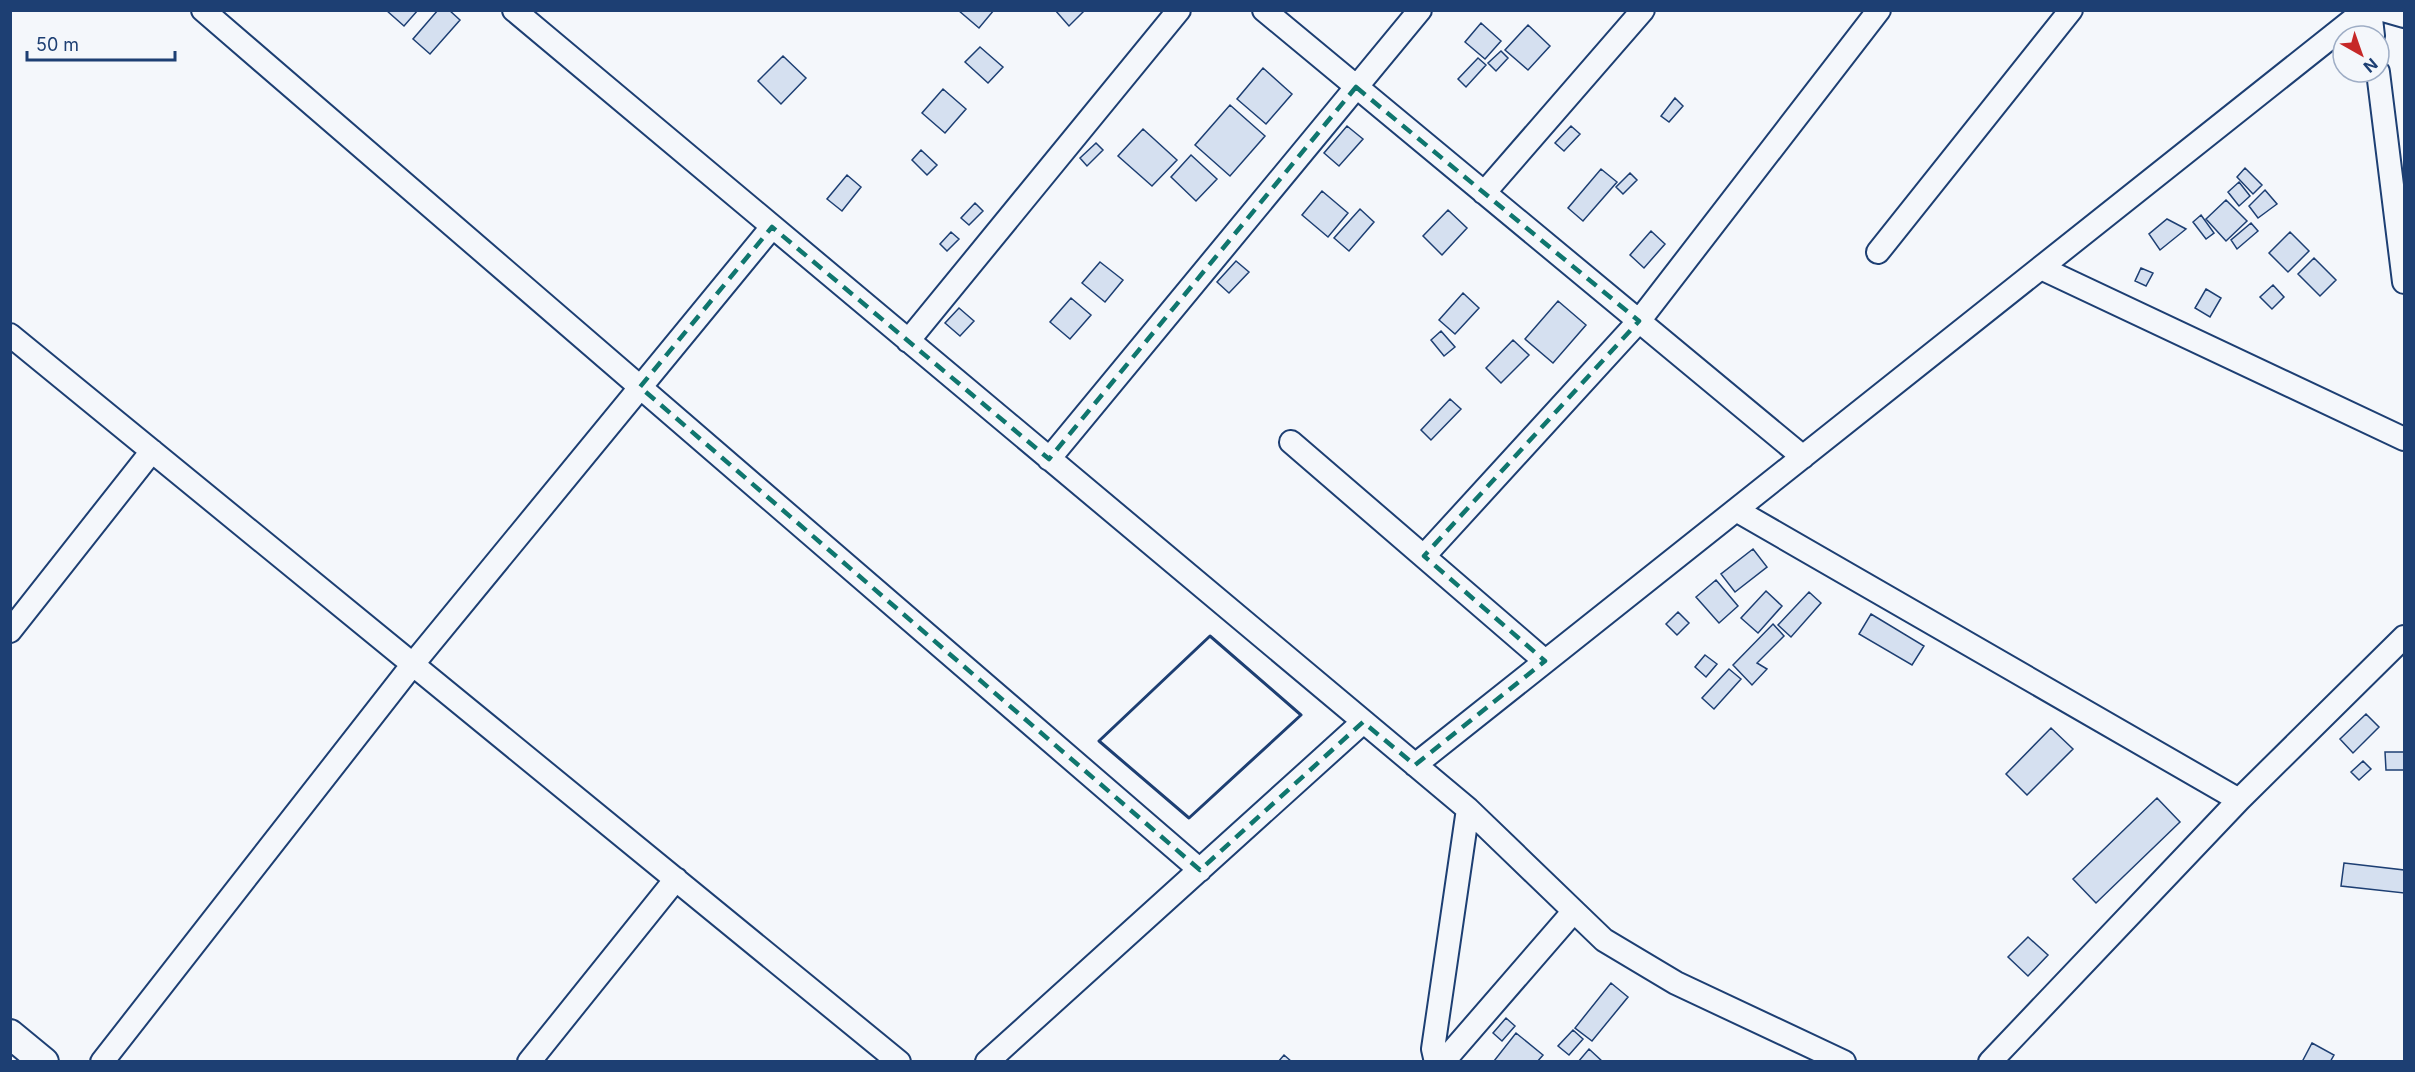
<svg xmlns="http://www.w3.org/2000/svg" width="2415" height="1072" font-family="Inter,sans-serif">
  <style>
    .building { fill: #d5e0f0; stroke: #1d3f73; stroke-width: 1.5 }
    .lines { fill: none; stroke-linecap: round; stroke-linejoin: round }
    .minor-casing { stroke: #1d3f73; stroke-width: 26 }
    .major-casing { stroke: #1d3f73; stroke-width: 32 }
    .minor { stroke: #f4f7fb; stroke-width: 22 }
    .major { stroke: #f4f7fb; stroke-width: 28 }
    .wall { stroke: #1d3f73; stroke-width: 3 }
    .marked { fill: none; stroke: #0f766e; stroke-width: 4.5; stroke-dasharray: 12 8; stroke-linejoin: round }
  </style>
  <rect width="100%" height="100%" fill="#f4f7fb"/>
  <!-- building -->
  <path class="building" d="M386 10H418L404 26Z
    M438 10H449L460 20 430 54 413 39Z
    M958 10H994L979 28Z
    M1055 10H1085L1069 26Z
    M1481 23 1501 41 1485 59 1465 42Z
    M1528 25 1550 46 1528 70 1505 50Z
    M980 47 1003 67 988 83 965 62Z
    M1501 51 1508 58 1496 71 1488 63Z
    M783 56 806 78 781 104 758 81Z
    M1478 58 1486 65 1466 87 1458 79Z
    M1263 68 1292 94 1266 124 1237 99Z
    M943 89 966 109 945 133 922 113Z
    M1675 98 1683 106 1669 122 1661 116Z
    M1230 105 1265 136 1230 176 1195 145Z
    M1347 126 1363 139 1339 166 1324 153Z
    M1571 126 1580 134 1564 151 1555 143Z
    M1143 129 1177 160 1152 186 1118 156Z
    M1096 143 1103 150 1087 166 1080 158Z
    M921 150 937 165 927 175 912 160Z
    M1191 155 1217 179 1196 201 1171 177Z
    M2245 168 2262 185 2253 194 2237 177Z
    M1601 169 1617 182 1583 221 1568 208Z
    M1630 173 1637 180 1623 194 1616 187Z
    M847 175 861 187 842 211 827 199Z
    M2239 182 2250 196 2239 206 2228 192Z
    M2265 190 2277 204 2258 218 2249 206Z
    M1322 191 1348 213 1328 237 1302 215Z
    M2226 200 2247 221 2226 241 2206 219Z
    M975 203 983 211 969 225 961 218Z
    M1360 209 1374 222 1349 251 1334 238Z
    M1448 210 1467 228 1442 255 1423 236Z
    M2201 215 2214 233 2206 239 2193 222Z
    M2167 219 2186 229 2160 250 2149 234Z
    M2251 223 2258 231 2237 249 2231 240Z
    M1651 231 1665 244 1644 268 1630 255Z
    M951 232 959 239 947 251 940 244Z
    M2290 232 2309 251 2288 272 2269 253Z
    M2314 258 2336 280 2320 296 2298 274Z
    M1236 261 1249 272 1229 293 1217 282Z
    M1100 262 1123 280 1105 302 1082 283Z
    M2141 268 2153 273 2146 286 2135 281Z
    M2273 285 2284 297 2272 309 2260 297Z
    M2206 289 2221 298 2210 317 2195 308Z
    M1463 293 1479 308 1455 334 1439 320Z
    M1071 298 1091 315 1070 339 1050 322Z
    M1558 301 1586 325 1553 363 1525 339Z
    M959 308 974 321 960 336 945 323Z
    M1441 331 1455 347 1444 356 1431 340Z
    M1513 340 1529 355 1501 383 1486 368Z
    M1450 399 1461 409 1431 440 1421 430Z
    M1753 549 1767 567 1735 592 1721 574Z
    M1716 580 1738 606 1719 623 1696 597Z
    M1766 591 1782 606 1758 633 1741 618Z
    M1809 592 1821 603 1791 637 1778 625Z
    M1678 612 1689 623 1677 635 1666 624Z
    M1871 614 1924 646 1912 665 1859 634Z
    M1773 624 1784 636 1757 663 1767 669 1752 685 1733 665Z
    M1705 655 1717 664 1706 677 1695 667Z
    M1729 669 1741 679 1714 709 1702 698Z
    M2366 714 2379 727 2353 753 2340 739Z
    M2051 728 2073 749 2027 795 2006 774Z
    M2385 752H2404V770H2386Z
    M2363 761 2371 769 2359 780 2351 772Z
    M2157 798 2180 822 2096 903 2073 879Z
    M2344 863 2404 870V893L2341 886Z
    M2028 937 2048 955 2028 976 2008 957Z
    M1611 983 1628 997 1592 1041 1575 1028Z
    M1506 1018 1515 1026 1502 1041 1493 1033Z
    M1573 1030 1583 1039 1569 1055 1558 1046Z
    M1516 1033 1543 1055 1537 1062 1494 1061Z
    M2312 1043 2334 1055 2330 1062H2302Z
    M1589 1049 1603 1062H1578Z
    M1284 1055 1292 1062H1278Z"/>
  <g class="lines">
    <defs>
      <path id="minor" d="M203 10 1200 870
        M514 10 1468 809 1604 940 1676 983 1844 1062
        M1264 10 1803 457
        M2370 10 2373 36
        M2383 10 2404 16
        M2378 72 2404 282
        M1484 193 1643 10
        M1878 252 2071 10
        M2041 268 2404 439
        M10 335 899 1062
        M908 341 1179 10
        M1291 442 1545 661
        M1049 459 1420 10
        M1736 510 2239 800
        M1424 556 1639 321 1879 10
        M10 631 152 451
        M1415 765 2365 10
        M102 1062 413 664 772 227
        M529 1062 676 879
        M987 1062 1363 722
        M1436 1062 1433 1049 1468 809
        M1443 1062 1574 911
        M1990 1062 2239 800 2404 637"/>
      <path id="major" d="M10 1034 44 1062"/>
    </defs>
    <!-- minor casing -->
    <use href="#minor" class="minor-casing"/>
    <!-- major casing -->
    <use href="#major" class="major-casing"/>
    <!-- minor -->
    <use href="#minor" class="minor"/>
    <!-- major -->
    <use href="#major" class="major"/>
    <!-- wall -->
    <path class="wall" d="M1210 636 1301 715 1189 818 1099 741Z"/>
  </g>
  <!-- marked area -->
  <path class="marked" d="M1356 87 1639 321 1424 556 1545 661 1415 765 1363 722 1200 870 640 387 772 227 1049 459Z"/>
  <!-- border -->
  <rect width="2415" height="1072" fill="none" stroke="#1d3f73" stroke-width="24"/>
  <!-- north arrow -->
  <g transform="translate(2361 54) rotate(140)"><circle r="28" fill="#f4f7fb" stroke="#9eadc5" stroke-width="1.5"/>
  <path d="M0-4.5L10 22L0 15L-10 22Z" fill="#c62828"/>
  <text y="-9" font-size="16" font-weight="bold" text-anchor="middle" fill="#1d3f73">N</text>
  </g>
  <!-- scale -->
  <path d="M27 51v9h148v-9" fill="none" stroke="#1d3f73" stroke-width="3"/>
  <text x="36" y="51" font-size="18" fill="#1d3f73" stroke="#f4f7fb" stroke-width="4.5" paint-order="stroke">50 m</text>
</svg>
